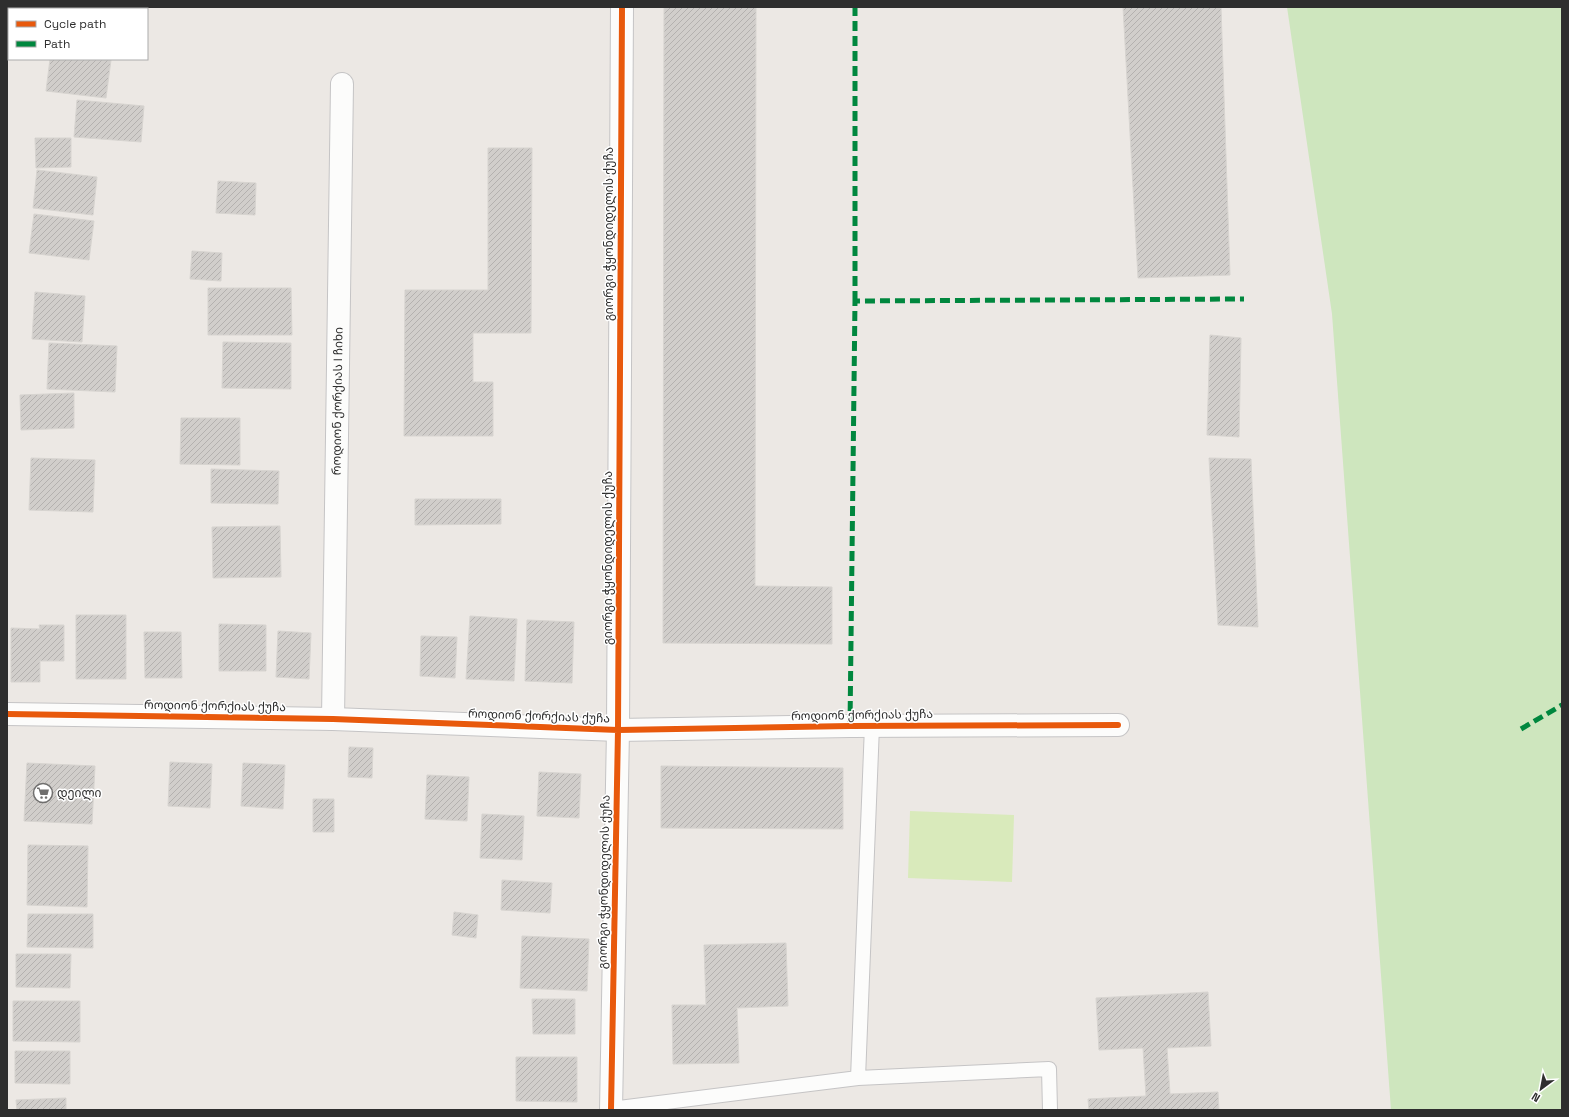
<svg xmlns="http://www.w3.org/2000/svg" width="1569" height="1117" font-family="'Space Grotesk','Noto Sans Georgian',sans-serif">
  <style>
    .grass { fill: #cee6be }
    .pitch { fill: #d9eabb }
    .building { fill: url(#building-hatch); stroke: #d7d4d0 }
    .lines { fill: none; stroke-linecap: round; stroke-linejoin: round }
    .lane-casing { stroke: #c5c4c5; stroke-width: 16 }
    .street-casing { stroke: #c5c4c5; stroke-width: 24 }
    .lane { stroke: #fcfcfb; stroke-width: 14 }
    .street { stroke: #fcfcfb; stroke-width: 22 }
    .quiet { stroke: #00873e; stroke-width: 5; stroke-dasharray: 10 5; stroke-linecap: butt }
    .cycleway-casing { stroke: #fff; stroke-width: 8 }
    .cycleway { stroke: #e8590c; stroke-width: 6 }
    .labels { text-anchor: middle; stroke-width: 3; stroke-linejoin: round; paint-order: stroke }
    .street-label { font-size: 12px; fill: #2e2e2e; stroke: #fff }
    .poi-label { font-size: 12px; fill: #2e2e2e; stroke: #fff; text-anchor: start }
  </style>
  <defs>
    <pattern id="building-hatch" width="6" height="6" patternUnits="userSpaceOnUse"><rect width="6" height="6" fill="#d1cecb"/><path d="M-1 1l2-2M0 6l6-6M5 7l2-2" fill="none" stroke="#b4b1af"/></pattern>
  </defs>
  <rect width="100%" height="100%" fill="#ece8e4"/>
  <!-- grass -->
  <path class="grass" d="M1287 7H1562V1110H1391L1332 314Z"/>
  <!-- pitch -->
  <path class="pitch" d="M910 811 1014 815 1012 882 908 878Z"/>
  <!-- building -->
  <path class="building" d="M664 7H756L755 586 832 587V644L663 643Z
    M1123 7H1221L1230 275 1138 278Z
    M50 59 111 60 106 98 46 91Z
    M77 100 144 106 141 142 74 137Z
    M35 138H71V167L36 168Z
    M488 148H532L531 333H473V382H493V436H404L405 290H488Z
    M37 170 97 177 93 215 33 208Z
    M218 181 256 183 255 215 216 213Z
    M34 214 94 221 89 260 29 253Z
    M192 251 222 253 221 281 190 279Z
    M208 288H291L292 335H208Z
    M35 292 85 296 82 342 32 339Z
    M1210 335 1241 338 1239 437 1207 435Z
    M223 342 291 343V389L222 388Z
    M49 343 117 346 115 392 47 389Z
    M74 393V428L21 430 20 395Z
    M181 418H240V465L180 464Z
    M31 458 95 460 93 512 29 510Z
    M1209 458 1251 459 1258 627 1218 625Z
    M211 469 279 471 278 504 211 503Z
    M415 499H501V524L415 525Z
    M280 526 281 577 213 578 212 527Z
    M76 615H126V679H76Z
    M470 616 517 619 514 681 466 679Z
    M527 620 574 622 572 683 525 681Z
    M219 624 266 625V671H219Z
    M39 625H64V661H40V682H11V628L40 629Z
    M278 631 311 633 309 679 276 677Z
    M144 632H181L182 678H145Z
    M421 636 457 637 455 678 420 676Z
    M349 747 373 748 372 778 348 777Z
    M170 762 212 764 210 808 168 806Z
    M27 763 95 766 92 824 24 821Z
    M243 763 285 765 283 809 241 806Z
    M661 766 843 768V829L661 828Z
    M539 772 581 774 579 818 537 816Z
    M427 775 469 777 467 821 425 819Z
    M313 799H334V832H313Z
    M482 814 524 816 522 860 480 858Z
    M28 845 88 846 87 907 27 905Z
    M502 880 552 883 550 913 501 910Z
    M454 912 478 915 476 938 452 935Z
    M28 914H93V948L27 947Z
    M522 936 589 939 587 991 520 988Z
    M786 943 788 1006 737 1008 739 1063 673 1064 672 1005H706L704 945Z
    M16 954H71L70 988 16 987Z
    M1208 992 1211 1046 1167 1048 1170 1094 1218 1092 1219 1110H1089L1088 1099 1146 1096 1143 1048 1099 1050 1096 998Z
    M532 999H575V1034H533Z
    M13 1001H80V1042L13 1041Z
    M15 1051H70V1084L15 1083Z
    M516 1057H577V1102L516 1101Z
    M66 1098V1110H17L16 1100Z"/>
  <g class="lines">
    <defs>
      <path id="lane" d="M858 1078 872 726
        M611 1109 858 1078 1049 1069 1050 1110"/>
      <g id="street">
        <path d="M7 714 333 719 618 730 850 726 1118 725"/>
        <path id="s1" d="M333 719 342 84"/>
        <path d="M611 1110 618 730 622 7"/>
      </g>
    </defs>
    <!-- lane casing -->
    <use href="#lane" class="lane-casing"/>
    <!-- street casing -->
    <use href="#street" class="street-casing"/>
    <!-- lane -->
    <use href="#lane" class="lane"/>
    <!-- street -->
    <use href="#street" class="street"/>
    <!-- quiet -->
    <path class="quiet" d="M855 301V7
      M850 726 855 301 1244 299
      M1521 729 1562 705"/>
    <defs>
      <path id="cycleway" d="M7 714 333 719 618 730 850 726 1118 725
        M611 1110 618 730 622 7"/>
    </defs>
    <!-- cycleway casing -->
    <use href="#cycleway" class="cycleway-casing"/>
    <!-- cycleway -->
    <use href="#cycleway" class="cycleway"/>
  </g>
  <!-- icons -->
  <defs>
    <symbol id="supermarket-ring" viewBox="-11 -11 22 22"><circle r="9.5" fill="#fff" stroke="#706f6e" stroke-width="1.5"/><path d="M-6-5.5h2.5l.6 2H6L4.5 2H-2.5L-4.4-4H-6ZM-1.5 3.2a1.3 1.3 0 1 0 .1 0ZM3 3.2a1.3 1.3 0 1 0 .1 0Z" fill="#706f6e"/></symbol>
  </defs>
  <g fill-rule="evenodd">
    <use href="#supermarket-ring" x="32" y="782" width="22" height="22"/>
  </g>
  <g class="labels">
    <!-- street labels -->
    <g class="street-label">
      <text transform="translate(609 234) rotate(-90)" y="4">გიორგი ჭყონდიდელის ქუჩა</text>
      <text dy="4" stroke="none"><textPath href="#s1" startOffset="318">როდიონ ქორქიას I ჩიხი</textPath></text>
      <text transform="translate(608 558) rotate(-90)" y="4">გიორგი ჭყონდიდელის ქუჩა</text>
      <text transform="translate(215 706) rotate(1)" y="4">როდიონ ქორქიას ქუჩა</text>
      <text transform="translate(862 715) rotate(-1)" y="4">როდიონ ქორქიას ქუჩა</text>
      <text transform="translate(539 716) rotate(2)" y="4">როდიონ ქორქიას ქუჩა</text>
      <text transform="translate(604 882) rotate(-89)" y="4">გიორგი ჭყონდიდელის ქუჩა</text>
    </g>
    <!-- poi labels -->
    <g class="poi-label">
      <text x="57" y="797">დეილი</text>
    </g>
  </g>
  <!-- border -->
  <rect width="1569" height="1117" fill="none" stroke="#2e2e2e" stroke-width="16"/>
  <!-- legend -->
  <rect x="8" y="8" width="140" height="52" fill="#ffffff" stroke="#ababab"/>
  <rect x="16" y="21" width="20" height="6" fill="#e8590c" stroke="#ababab"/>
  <text x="44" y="28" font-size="12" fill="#2e2e2e">Cycle path</text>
  <rect x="16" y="41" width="20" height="6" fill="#00873e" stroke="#ababab"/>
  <text x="44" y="48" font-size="12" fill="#2e2e2e">Path</text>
  <!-- north arrow -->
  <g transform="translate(1541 1089) rotate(212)" stroke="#ffffff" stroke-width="3" paint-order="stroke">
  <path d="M0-3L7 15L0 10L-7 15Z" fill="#2e2e2e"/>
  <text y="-6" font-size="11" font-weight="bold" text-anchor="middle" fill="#2e2e2e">N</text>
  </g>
</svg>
